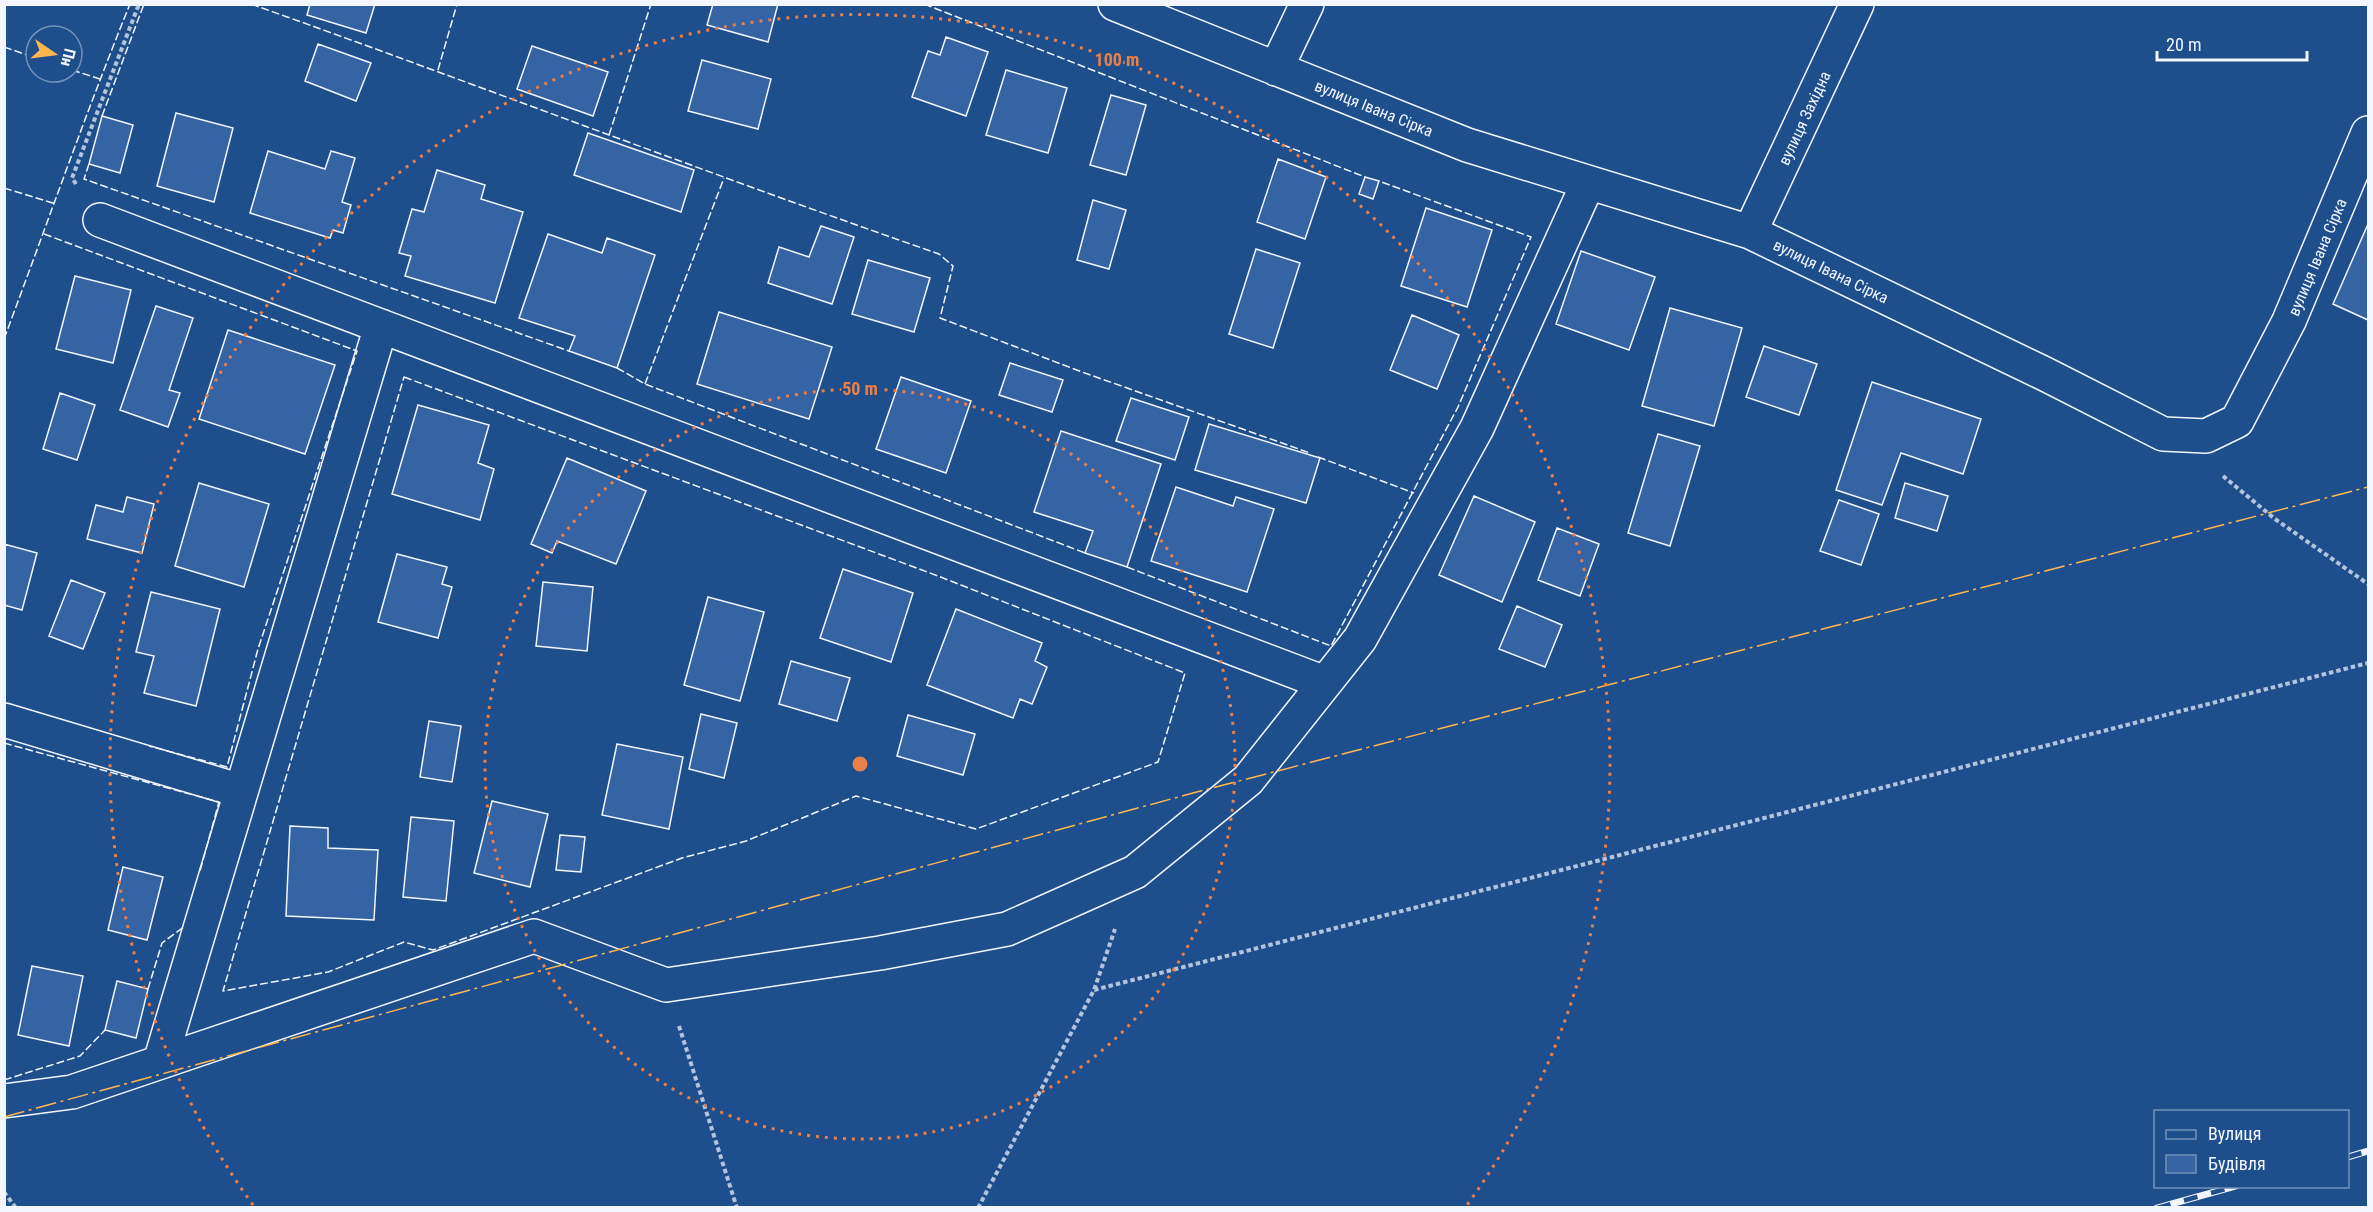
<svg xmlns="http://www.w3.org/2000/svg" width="2373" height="1212" font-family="'Roboto Condensed',sans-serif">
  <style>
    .building { fill: #3563a3; stroke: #f2f6ff; stroke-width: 1.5 }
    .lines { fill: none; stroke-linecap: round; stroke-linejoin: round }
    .minor-casing { stroke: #f2f6ff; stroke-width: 36 }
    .path { stroke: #b3c4dc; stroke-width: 4; stroke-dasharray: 4.5 3; stroke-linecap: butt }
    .minor { stroke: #1f4e8c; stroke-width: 33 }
    .rail-casing { stroke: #f2f6ff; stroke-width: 7 }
    .rail { stroke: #1f4e8c; stroke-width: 4.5; stroke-dasharray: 14; stroke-linecap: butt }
    .fence { stroke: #f2f6ff; stroke-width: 1.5; stroke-dasharray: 8 3; stroke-linecap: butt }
    .power { stroke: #ffb74d; stroke-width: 1.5; stroke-dasharray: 21 4.5 3 4.5; stroke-linecap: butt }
    .ring { fill: none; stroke: #ea8049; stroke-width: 3; stroke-dasharray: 3 6 }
    .labels { text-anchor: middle; stroke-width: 4.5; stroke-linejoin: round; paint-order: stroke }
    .street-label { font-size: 16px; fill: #f2f6ff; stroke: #1f4e8c }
    .centre { fill: #ea8049; stroke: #1f4e8c; stroke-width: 3 }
    .ring-label { font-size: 18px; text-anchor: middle; font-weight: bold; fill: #ea8049; stroke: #1f4e8c; stroke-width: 4.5; stroke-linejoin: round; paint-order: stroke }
  </style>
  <rect width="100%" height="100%" fill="#1f4e8c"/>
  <!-- building -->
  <path class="building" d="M310 4H375L366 33 307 15Z
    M713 4H778L768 42 707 25Z
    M946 37 988 52 966 116 912 97 928 51 940 55Z
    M318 44 371 63 356 101 305 81Z
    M532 46 608 72 593 116 517 89Z
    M702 60 771 79 758 129 688 111Z
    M1006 70 1067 88 1048 153 986 135Z
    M1111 95 1146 105 1126 175 1090 165Z
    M176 113 233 128 214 202 157 186Z
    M102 116 133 125 120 173 89 164Z
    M588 133 694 170 681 212 574 175Z
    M268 151 325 169 331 151 355 158 342 202 351 205 343 233 333 230 330 238 250 213Z
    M1278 159 1326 177 1305 239 1257 222Z
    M437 170 485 185 481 199 523 212 495 303 405 276 411 256 399 253 412 209 424 212Z
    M1365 177 1379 181 1373 199 1359 194Z
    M1093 200 1126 210 1109 269 1077 260Z
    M1426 208 1492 230 1467 307 1401 286Z
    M2368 224V320L2333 304Z
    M821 226 854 237 832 304 768 283 779 247 809 257Z
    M548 234 602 253 607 238 655 255 617 368 569 351 575 336 519 318Z
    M1256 249 1300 263 1273 348 1229 334Z
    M1581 251 1655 277 1629 350 1556 324Z
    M868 260 930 278 914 332 852 314Z
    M75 276 131 290 113 363 56 349Z
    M156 306 193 318 169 390 180 393 168 427 120 410Z
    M1670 308 1742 328 1714 426 1642 406Z
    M719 312 832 347 809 419 697 384Z
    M1412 315 1459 335 1437 389 1390 370Z
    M228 330 335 365 305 454 199 419Z
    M1764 346 1817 364 1799 415 1746 397Z
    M1010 363 1063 380 1052 412 999 395Z
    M901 377 971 401 946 473 876 449Z
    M1872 382 1981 419 1963 474 1901 453 1882 505 1836 490Z
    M60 393 95 405 77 460 43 449Z
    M1131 398 1189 417 1175 460 1116 441Z
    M418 405 489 425 478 463 494 469 480 520 392 494Z
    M1209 424 1320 458 1306 503 1195 470Z
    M1061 431 1161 464 1127 567 1085 553 1093 531 1034 512Z
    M1658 434 1700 446 1670 546 1628 533Z
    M567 458 646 491 616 564 557 541 552 553 531 544Z
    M199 483 269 504 244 587 175 566Z
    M1905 483 1948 496 1937 531 1895 518Z
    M1176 487 1233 506 1236 497 1274 509 1247 592 1151 561Z
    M1474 496 1535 522 1502 602 1439 575Z
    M127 497 154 504 142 553 87 539 96 505 123 512Z
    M1839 500 1879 514 1861 565 1820 551Z
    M1557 528 1599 544 1580 596 1538 580Z
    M4 544 37 553 22 610 4 605Z
    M397 554 447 567 442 584 452 587 438 638 378 622Z
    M843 569 913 593 891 662 820 638Z
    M71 580 105 593 83 649 49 636Z
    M543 582 593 587 587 651 536 646Z
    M151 592 220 609 196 706 144 693 154 656 136 652Z
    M708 597 764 612 740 701 684 685Z
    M1517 606 1562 625 1545 667 1499 649Z
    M956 609 1042 643 1035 661 1047 667 1032 704 1020 699 1013 718 927 685Z
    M791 661 850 678 837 721 779 704Z
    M701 714 737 723 724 778 689 769Z
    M908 715 975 734 963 775 897 756Z
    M429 721 461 726 452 782 420 777Z
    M617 744 683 757 669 829 602 815Z
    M492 801 548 814 530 887 474 873Z
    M411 817 454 821 446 901 403 897Z
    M290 826 328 828V848L378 850 374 920 286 916Z
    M560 835 585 837 581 872 556 870Z
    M123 867 163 877 147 940 108 930Z
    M32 966 83 976 69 1046 18 1035Z
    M117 981 148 989 136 1038 105 1030Z"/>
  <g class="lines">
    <defs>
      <path id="minor" d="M1115 4 1467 145 1750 232 2045 374 2163 434 2206 436 2237 421 2289 321 2368 133
        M1276 69 1307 4
        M100 220 1325 683
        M1750 232 1857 4
        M4 720 241 791
        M160 1062 381 326
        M4 1101 72 1092 534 936 666 985 880 953 1007 929 1135 872 1248 780 1360 639 1477 428 1588 183"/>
    </defs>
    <!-- minor casing -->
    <use href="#minor" class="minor-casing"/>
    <!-- path -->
    <path class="path" d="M76 184 72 178 139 4
      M2223 476 2275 519 2368 584
      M1094 990 2368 663
      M679 1026 737 1208
      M4 1192 16 1208
      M978 1208 1094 990 1115 929"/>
    <!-- minor -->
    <use href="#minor" class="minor"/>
    <defs>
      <path id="rail" d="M2348 1157 2368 1151
        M2157 1208 2236 1186"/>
    </defs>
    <!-- rail casing -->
    <use href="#rail" class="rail-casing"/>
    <!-- rail -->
    <use href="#rail" class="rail"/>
    <!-- fence -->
    <path class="fence" d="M251 4C481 86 709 174 939 254L953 266 940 318 1082 372 1310 453
      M924 4 1365 177
      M4 47 36 58
      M72 70 100 79
      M438 70 457 4
      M102 116 144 4
      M609 135 651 4
      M89 164 84 179 569 351
      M4 188 56 204
      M44 234 357 351 258 649 227 767 149 746
      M4 339C46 227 85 115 130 4
      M617 368 645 384 1085 553
      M404 377 938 576 1185 673 1158 762 976 829 856 796 746 841 682 858 433 950 404 942 328 972 223 991Z
      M645 384 724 178
      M1318 457 1414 493
      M1127 567 1331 646 1458 407 1531 237 1379 181
      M4 743 219 802 200 871
      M148 989 162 943 185 926
      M4 1080 80 1056 105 1030"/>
    <!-- power -->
    <path class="power" d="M4 1117 1193 793 2368 487"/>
  </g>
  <!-- distance rings -->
  <g class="ring">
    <circle cx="860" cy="764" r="375"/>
    <path d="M253 1205A750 750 0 1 1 1467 1205"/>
  </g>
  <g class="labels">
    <!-- street labels -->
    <g class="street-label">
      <text transform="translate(1374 108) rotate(22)" y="6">вулиця Івана Сірка</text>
      <text transform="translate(1804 118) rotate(-65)" y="6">вулиця Західна</text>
      <text transform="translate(2317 257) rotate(-67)" y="6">вулиця Івана Сірка</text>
      <text transform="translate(1831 271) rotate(26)" y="6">вулиця Івана Сірка</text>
    </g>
  </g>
  <circle cx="860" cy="764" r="9" class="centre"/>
  <g class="ring-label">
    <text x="1117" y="66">100 m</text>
    <text x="860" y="395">50 m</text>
  </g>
  <!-- border -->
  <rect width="2373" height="1212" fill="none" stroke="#f2f6ff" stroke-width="12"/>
  <!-- legend -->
  <rect x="2154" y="1110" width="195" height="78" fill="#1f4e8c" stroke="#7391ba" stroke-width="1.5"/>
  <rect x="2166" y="1130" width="30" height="9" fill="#1f4e8c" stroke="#7391ba" stroke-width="1.5"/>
  <text x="2208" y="1140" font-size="18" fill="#f2f6ff">Вулиця</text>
  <rect x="2166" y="1155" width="30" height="18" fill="#3563a3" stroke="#7391ba" stroke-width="1.5"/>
  <text x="2208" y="1170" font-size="18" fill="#f2f6ff">Будівля</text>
  <!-- north arrow -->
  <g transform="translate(54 54) rotate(104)"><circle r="28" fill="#1f4e8c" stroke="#7391ba" stroke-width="1.5"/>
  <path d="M0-4.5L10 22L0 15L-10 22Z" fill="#ffb74d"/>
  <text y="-9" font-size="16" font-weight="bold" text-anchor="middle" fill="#f2f6ff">Пн</text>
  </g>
  <!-- scale -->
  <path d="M2157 51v9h150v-9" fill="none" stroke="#f2f6ff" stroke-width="3"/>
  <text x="2166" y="51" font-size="18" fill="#f2f6ff" stroke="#1f4e8c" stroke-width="4.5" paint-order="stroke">20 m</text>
</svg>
